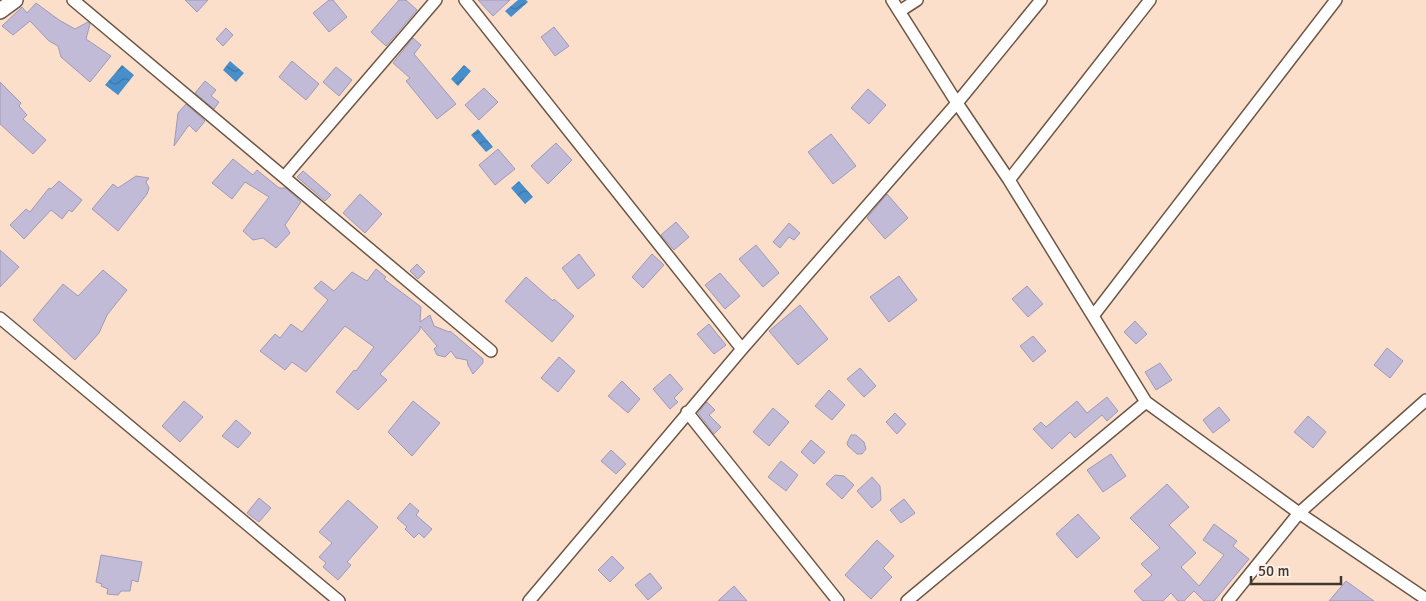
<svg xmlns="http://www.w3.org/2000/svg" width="1426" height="601" font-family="Signika,sans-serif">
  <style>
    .water { fill: url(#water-waves) }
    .building { fill: #c1bbd8; stroke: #a09ab7 }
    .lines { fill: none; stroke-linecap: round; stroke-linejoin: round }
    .minor-casing { stroke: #6e5645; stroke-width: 14 }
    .tertiary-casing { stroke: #6e5645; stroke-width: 18 }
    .minor { stroke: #fff; stroke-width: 11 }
    .tertiary { stroke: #fff; stroke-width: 15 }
  </style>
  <defs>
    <pattern id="water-waves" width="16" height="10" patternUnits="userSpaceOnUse" patternTransform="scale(1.25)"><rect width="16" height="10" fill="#478ecb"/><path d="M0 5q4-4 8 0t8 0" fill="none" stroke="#3d75a5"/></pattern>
  </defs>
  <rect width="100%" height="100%" fill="#fcdfcb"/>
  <!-- water -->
  <path class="water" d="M518 0H526L528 2 511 17 505 11Z
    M230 61 244 73 236 82 223 70Z
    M122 65 134 75 118 95 105 85Z
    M464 65 471 71 458 86 451 79Z
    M478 129 493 147 486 152 471 135Z
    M519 181 533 197 525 204 511 188Z"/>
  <!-- building -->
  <path class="building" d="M185 0H208L197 12Z
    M329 0H333L347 17 329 32 313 13Z
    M399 0H406L417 10 386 46 371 32Z
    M478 0H510L493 16Z
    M36 3 59 20 75 29 88 22 90 24 86 39 111 56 90 82 61 57 58 46 49 41 30 21 13 35 2 26 22 7 27 13Z
    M554 27 569 46 555 56 541 37Z
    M226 28 233 35 223 46 216 39Z
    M413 38 421 45 414 54 456 104 437 119 406 81 410 78 393 63Z
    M292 61 319 84 306 100 279 77Z
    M336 67 352 80 339 96 323 82Z
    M205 81 216 90 211 96 219 102 214 109 195 93Z
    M0 82 21 103 19 106 27 115 23 119 46 140 33 154 0 124Z
    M484 88 498 102 479 120 465 105Z
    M868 89 886 105 869 124 851 108Z
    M186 104 205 121 196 132 189 125 174 146 178 113Z
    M831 134 856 166 833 184 808 152Z
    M556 143 572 160 548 184 531 166Z
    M498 149 515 169 495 185 479 165Z
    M233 159 253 175 257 170 279 188H286L301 202 285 225 290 233 276 248 263 238 253 240 243 231 269 197 245 182 232 199 212 183Z
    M303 171 331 195 325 201 297 177Z
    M136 176 149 178 146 182 149 188 147 194 118 231 92 209 113 184 118 188Z
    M59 181 82 200 72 212 69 210 62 219 51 210 24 239 10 225 26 209 30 212 49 188 51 189Z
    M360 194 382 214 365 233 343 213Z
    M887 194 908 218 885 239 867 218Z
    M676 222 689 237 674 250 661 235Z
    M789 223 800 233 794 240 789 237 780 248 773 242Z
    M756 245 779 273 763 287 739 259Z
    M0 250 19 267 0 287Z
    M579 254 595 275 578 289 562 268Z
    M652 254 664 265 643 288 632 277Z
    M417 264 425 272 418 279 410 271Z
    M376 269 386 277 384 279 421 307 420 322 430 315 434 326 449 332 450 331 456 336 483 359V363L473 374 468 365 467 360 456 358 451 351 445 357 437 355 434 349 437 346 420 326V330L380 374 387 380 358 410 336 392 354 370 356 371 374 347 345 326 306 372 292 362 285 370 260 351 275 334 280 338 291 324 302 332 328 300 314 288 321 281 334 291 352 272 367 281Z
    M103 270 127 290 107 315 99 333 75 360 33 320 63 284 78 296Z
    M720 273 740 296 725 309 705 285Z
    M899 276 917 300 889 322 870 297Z
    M526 277 553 301 554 299 574 316 552 342 505 301Z
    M1027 286 1043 304 1028 317 1012 299Z
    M800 305 828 339 798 365 769 331Z
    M1135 321 1147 334 1136 344 1124 332Z
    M709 324 726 345 714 354 697 334Z
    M1033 336 1046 351 1033 362 1020 346Z
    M1387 348 1403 361 1390 378 1374 365Z
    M559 357 575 371 558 392 541 378Z
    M1160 363 1172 380 1156 390 1145 372Z
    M860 368 876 386 864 397 847 379Z
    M670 374 683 389 674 398 678 402 670 409 653 389Z
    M622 381 640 399 628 413 608 396Z
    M829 390 845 405 832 420 815 406Z
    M1107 397 1118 411 1107 421 1102 415 1075 438 1070 432 1052 449 1033 429 1041 422 1046 427 1077 401 1087 413Z
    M184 401 203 417 180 442 162 426Z
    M413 401 440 423 412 456 388 432Z
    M707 402 715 410 709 415 721 427 714 434 698 413Z
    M1219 407 1230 420 1213 433 1203 420Z
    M773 408 789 422 769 446 753 432Z
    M895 413 906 424 897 434 886 422Z
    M1308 416 1326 432 1313 448 1294 432Z
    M236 420 251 433 238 448 222 436Z
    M851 435H856L864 442 866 449 862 454H857L848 446 847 443Z
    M811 440 825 452 814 464 801 452Z
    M611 450 626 464 616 474 601 461Z
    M1111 454 1126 476 1103 492 1087 470Z
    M781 461 798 475 786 491 768 477Z
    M835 475 844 476 854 485 842 499 826 484Z
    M872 477 880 486 881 500 872 508 857 491Z
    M1167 484 1189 507 1169 525 1196 553 1181 567 1199 586 1224 555 1203 540 1214 524 1237 541 1233 546 1249 559 1214 601H1204L1194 591 1184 601H1178L1171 593 1163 601H1143L1134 591 1152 575 1141 564 1160 548 1130 518Z
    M259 498 271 508 259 522 247 513Z
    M904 499 915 513 901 523 890 510Z
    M348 500 378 527 347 562 351 565 338 580 323 567 326 563 319 557 332 543 319 532Z
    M410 503 419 511 416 515 432 529 424 538 419 533 414 538 405 529 407 527 397 518Z
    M1078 514 1100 538 1077 558 1056 534Z
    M877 540 894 556 883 568 892 577 871 599 845 575Z
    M101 555 142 562 138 582 132 580 130 591H121L118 595 107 594 108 589 101 586 102 584 96 582Z
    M612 556 624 568 610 582 598 570Z
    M650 573 662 588 648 600 635 585Z
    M1346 581 1374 601H1329Z
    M734 586 747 601H718Z"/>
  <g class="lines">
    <defs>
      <path id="minor" d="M73 0 491 351
        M465 0 742 349
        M892 0 957 103 1009 180 1146 402 1299 513 1426 599
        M900 11 917 0
        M285 176 436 0
        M1009 180 1150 0
        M1093 316 1336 0
        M0 318 339 601
        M687 412 838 601
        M529 601 742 349 957 103 1041 0
        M907 601 1146 402
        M1228 601 1299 513 1426 400"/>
      <path id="tertiary" d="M0 11 15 0"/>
    </defs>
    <!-- minor casing -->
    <use href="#minor" class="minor-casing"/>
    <!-- tertiary casing -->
    <use href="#tertiary" class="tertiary-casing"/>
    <!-- minor -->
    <use href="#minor" class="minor"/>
    <!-- tertiary -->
    <use href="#tertiary" class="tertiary"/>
  </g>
  <!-- scale -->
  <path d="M1251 576v8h90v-8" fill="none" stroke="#42372f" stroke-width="2.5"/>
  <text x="1258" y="576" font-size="15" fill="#42372f" stroke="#fcf0e8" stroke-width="4" paint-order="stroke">50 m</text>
</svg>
